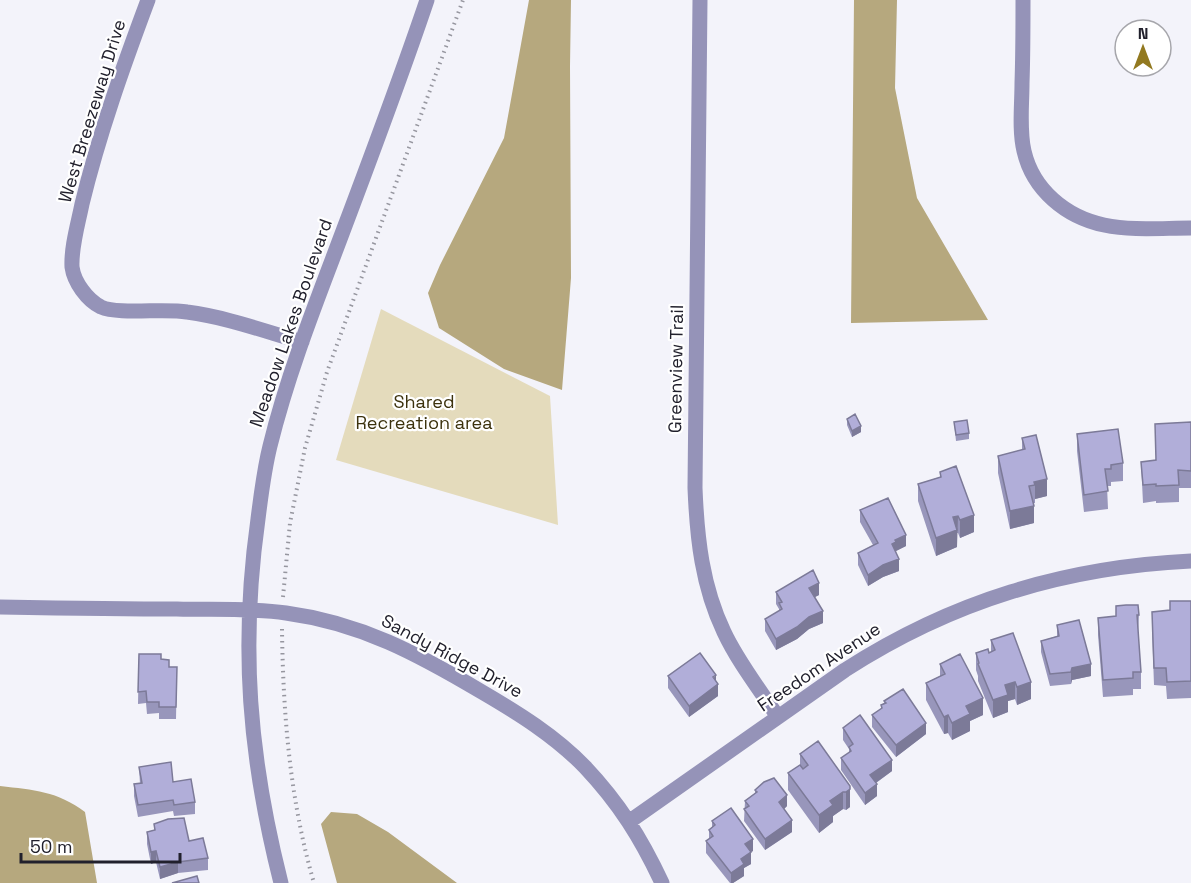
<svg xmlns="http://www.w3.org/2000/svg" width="1191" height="883" font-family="'Space Grotesk',sans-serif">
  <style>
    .green { fill: #e4dbbc }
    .water { fill: #b6a87e }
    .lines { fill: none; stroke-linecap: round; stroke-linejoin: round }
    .path { stroke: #96969f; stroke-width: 4; stroke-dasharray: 1.5 4.5; stroke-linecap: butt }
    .minor { stroke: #9593b8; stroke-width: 15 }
    .wall { fill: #9896bb }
    .shaded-wall { fill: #7c7a98 }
    .building { fill: #b1aed9; stroke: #7c7a98; stroke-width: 1.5 }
    .labels { text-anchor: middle; stroke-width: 4.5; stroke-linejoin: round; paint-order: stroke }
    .street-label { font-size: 18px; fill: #21202c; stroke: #fff }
    .park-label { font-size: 18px; fill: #3c320d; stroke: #fff }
  </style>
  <rect width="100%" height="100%" fill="#f3f3fa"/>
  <!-- green -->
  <path class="green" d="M381 309 550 396 558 525 336 460Z"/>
  <!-- water -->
  <path class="water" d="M529 0H571L570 66 571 278 562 390 504 369 439 328 428 293 440 265 504 138Z
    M854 0H897L895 88 917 198 988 320 851 323Z
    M0 786C34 790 57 791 85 812L97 883H0Z
    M331 812 357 814 388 832 457 883H337L321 824Z"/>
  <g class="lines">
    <!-- path -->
    <path class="path" d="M283 597 290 523 305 448 327 372 463 0
      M282 629C283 714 290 801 314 883"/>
    <!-- minor -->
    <path class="minor" d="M148 0C123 67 99 134 82 204 78 224 71 247 72 267 74 282 87 300 101 307 119 315 164 308 187 312 226 317 264 331 302 342
      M700 0 695 488C697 538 702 586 724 632 738 662 760 690 778 717
      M1023 0C1023 28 1023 55 1022 83 1022 105 1019 130 1024 151 1033 190 1066 217 1104 225 1132 231 1162 228 1191 228
      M0 607C59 608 118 609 177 609 213 610 250 608 286 613 361 623 418 654 482 692 518 713 555 736 585 767 619 803 641 838 662 883
      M630 821 845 670C952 601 1065 567 1191 561
      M281 883C249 757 240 647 258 519 261 495 264 470 270 446 286 381 310 318 334 255 366 170 398 86 427 0"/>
  </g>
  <!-- wall -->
  <path class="wall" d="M847 419 861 432 852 437 847 425Z
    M954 422 969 433V439L956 441Z
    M1191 422V488H1179V502L1156 503V501L1143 503 1141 462 1155 460Z
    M1077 434 1123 463V481L1111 482V486H1107L1108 509 1084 512 1077 451Z
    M1022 438 1047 496 1035 499V503H1034V523L1010 529 998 473V456L1022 450Z
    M940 472 974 532 960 538 958 533H957V547L936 556 918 501V484L940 477Z
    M860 510 906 546 896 551 899 571 883 577 868 586 858 565V553L873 545 860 522Z
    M776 592 819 595 815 597 823 623 809 629 797 639 776 650 765 631V619L779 611V609L776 604Z
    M1191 601V698L1167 699 1166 686 1154 685 1152 629 1170 610Z
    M1116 606 1139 615 1138 633 1141 672V689H1133V695L1103 697 1098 635V618L1116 616Z
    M1057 625 1091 676 1072 680 1071 684 1050 686 1041 652V641L1057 636Z
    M991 640 1031 699 1017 705 1015 699 1008 701V712L993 718 978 681V676L976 670V653L991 652Z
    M139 654 161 659 169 667H177L176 719H159V713L147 714 146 703 138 704Z
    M940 664 983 715 970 721V731L952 740 948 733 944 734 926 700V683L940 676Z
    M668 676 716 681 718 696 689 717 668 688Z
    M884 701 926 734 896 757 872 727V715L881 709V705L884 703Z
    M843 728 892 771 876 783 877 796 865 805 841 770V758L849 753V749L843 740Z
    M800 754 850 786V807L846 810 843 809 833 816V822L819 833 788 790V773L800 765Z
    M139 767 173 782 195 802V814L174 816 173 811 138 817 134 796V784H140Z
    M755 790 787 806 784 809 792 832 765 850 744 821 745 801 755 793Z
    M712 821 753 851 751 852V864L744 868V876L733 883H730L706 853V841L709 839V830L712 827Z
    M154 824 189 841 208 858V870L178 873 160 879 156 862 151 864 147 844V832L154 830Z"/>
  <!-- shaded-wall -->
  <path class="shaded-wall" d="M861 426V432L852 437V431Z
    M1047 479V496L1035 499V485L1034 482Z
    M1034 506V523L1010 529V511Z
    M974 515V532L960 538V520Z
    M958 516 957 547 936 556V538L953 517Z
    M906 535V546L896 551V554L892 544 895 540Z
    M899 559V571L883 577 868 586V575L883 565Z
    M819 583V595L809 600V588Z
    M823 611V623L809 629 797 639 776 650V639L809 617Z
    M1091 664V676L1072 680 1071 684V672L1072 668Z
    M716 675V686L718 684V696L689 717V706Z
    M1015 682V699L1008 701V712L993 718V700L1005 685Z
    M1031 682V699L1017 705V687Z
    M983 698V715L970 721V731L952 740V723L966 706Z
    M948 715V733L944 734V717Z
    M926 723V734L896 757V745Z
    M892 760V771L870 787V775Z
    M877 784V796L865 805V793Z
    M850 789V807L846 810V792Z
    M843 792V809L833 816V822L819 833V815L830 801Z
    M787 795V806L779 814V802Z
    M792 820V832L765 850V839Z
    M753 839V851L751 852V864L744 868V876L733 883H731V873L741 859 745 844Z
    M156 851V862L151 864V852Z
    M178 862V873L160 879V867Z"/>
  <!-- building -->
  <path class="building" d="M855 414 861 426 852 431 847 419Z
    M967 420 969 433 956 435 954 422Z
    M1191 422V471L1178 470 1179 485 1156 486V484L1143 485 1141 462 1156 460 1155 424Z
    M1118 429 1123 463 1111 465V469H1105L1108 491 1084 495 1077 434Z
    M1036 435 1047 479 1034 482 1035 485 1029 486 1034 506 1010 511 998 456 1025 449 1022 438Z
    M956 466 974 515 960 520 958 516 953 517 957 530 936 538 918 484 941 477 940 472Z
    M888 498 906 535 895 540 896 542 892 544 899 559 883 565 868 575 858 553 878 543 860 510Z
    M813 570 819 583 809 588 823 611 809 617 797 627 776 639 765 619 782 609 779 603 782 602 776 592Z
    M1170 601H1191V681L1167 682 1166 668H1154L1152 612 1170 610Z
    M1126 605H1138L1139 615H1137L1141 672H1133V678L1103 680 1098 618 1116 616V606Z
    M1079 620 1091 664 1072 668 1071 672 1050 674 1041 641 1059 636 1057 625Z
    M1013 633 1031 682 1017 687 1015 682 1005 685 1008 695 993 700 978 664 979 663 976 653 988 649 989 653 995 650 991 640Z
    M700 653 716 675 713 677 718 684 689 706 668 676Z
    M139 654H161V659L169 660V667H177L176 707H159V702H147L146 691 138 692Z
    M960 654 983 698 966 706 970 714 952 723 948 715 944 717 926 683 945 674 940 664Z
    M903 689 926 723 896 745 872 715 882 708 881 705 886 703 884 701Z
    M860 715 892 760 870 775 877 784 865 793 841 758 851 751 849 747 853 744 843 728Z
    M818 741 850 786V789L846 792H843L830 801 833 805 819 815 788 773 800 765 803 769 808 765 800 754Z
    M171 762 173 782 191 779 195 802 174 805 173 800 138 805 134 784 142 783 139 767Z
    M774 778 787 795 779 802 792 820 765 839 744 809 749 806 745 801 757 792 755 790 764 782Z
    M731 808 753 839 745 844 751 852 741 859 744 864 731 873 706 841 713 836 709 830 715 825 712 821Z
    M184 818 189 841 203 838 208 858 178 862 160 867 156 851 151 852 147 832 155 830 154 824 168 819Z
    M197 876 199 883H172Z"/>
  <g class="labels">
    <!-- street labels -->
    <g class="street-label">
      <text transform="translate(92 111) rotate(-73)" y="6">West Breezeway Drive</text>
      <text transform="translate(291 323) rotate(-71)" y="6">Meadow Lakes Boulevard</text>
      <text transform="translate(676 369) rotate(-89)" y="6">Greenview Trail</text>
      <text transform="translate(452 656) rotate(28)" y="6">Sandy Ridge Drive</text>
      <text transform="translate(819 667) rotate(-34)" y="6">Freedom Avenue</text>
    </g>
    <!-- park labels -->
    <g class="park-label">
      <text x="424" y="408">Shared<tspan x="424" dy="21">Recreation area</tspan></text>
    </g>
  </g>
  <!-- north arrow -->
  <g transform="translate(1143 48)"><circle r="28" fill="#ffffff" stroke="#a6a6ab" stroke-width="1.5"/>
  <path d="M0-4.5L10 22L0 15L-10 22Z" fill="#927920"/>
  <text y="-9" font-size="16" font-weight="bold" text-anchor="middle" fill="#21202c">N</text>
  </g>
  <!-- scale -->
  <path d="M21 853v9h159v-9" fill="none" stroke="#21202c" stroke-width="3"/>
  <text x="30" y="853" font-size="18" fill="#21202c" stroke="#ffffff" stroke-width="4.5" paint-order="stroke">50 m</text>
</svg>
